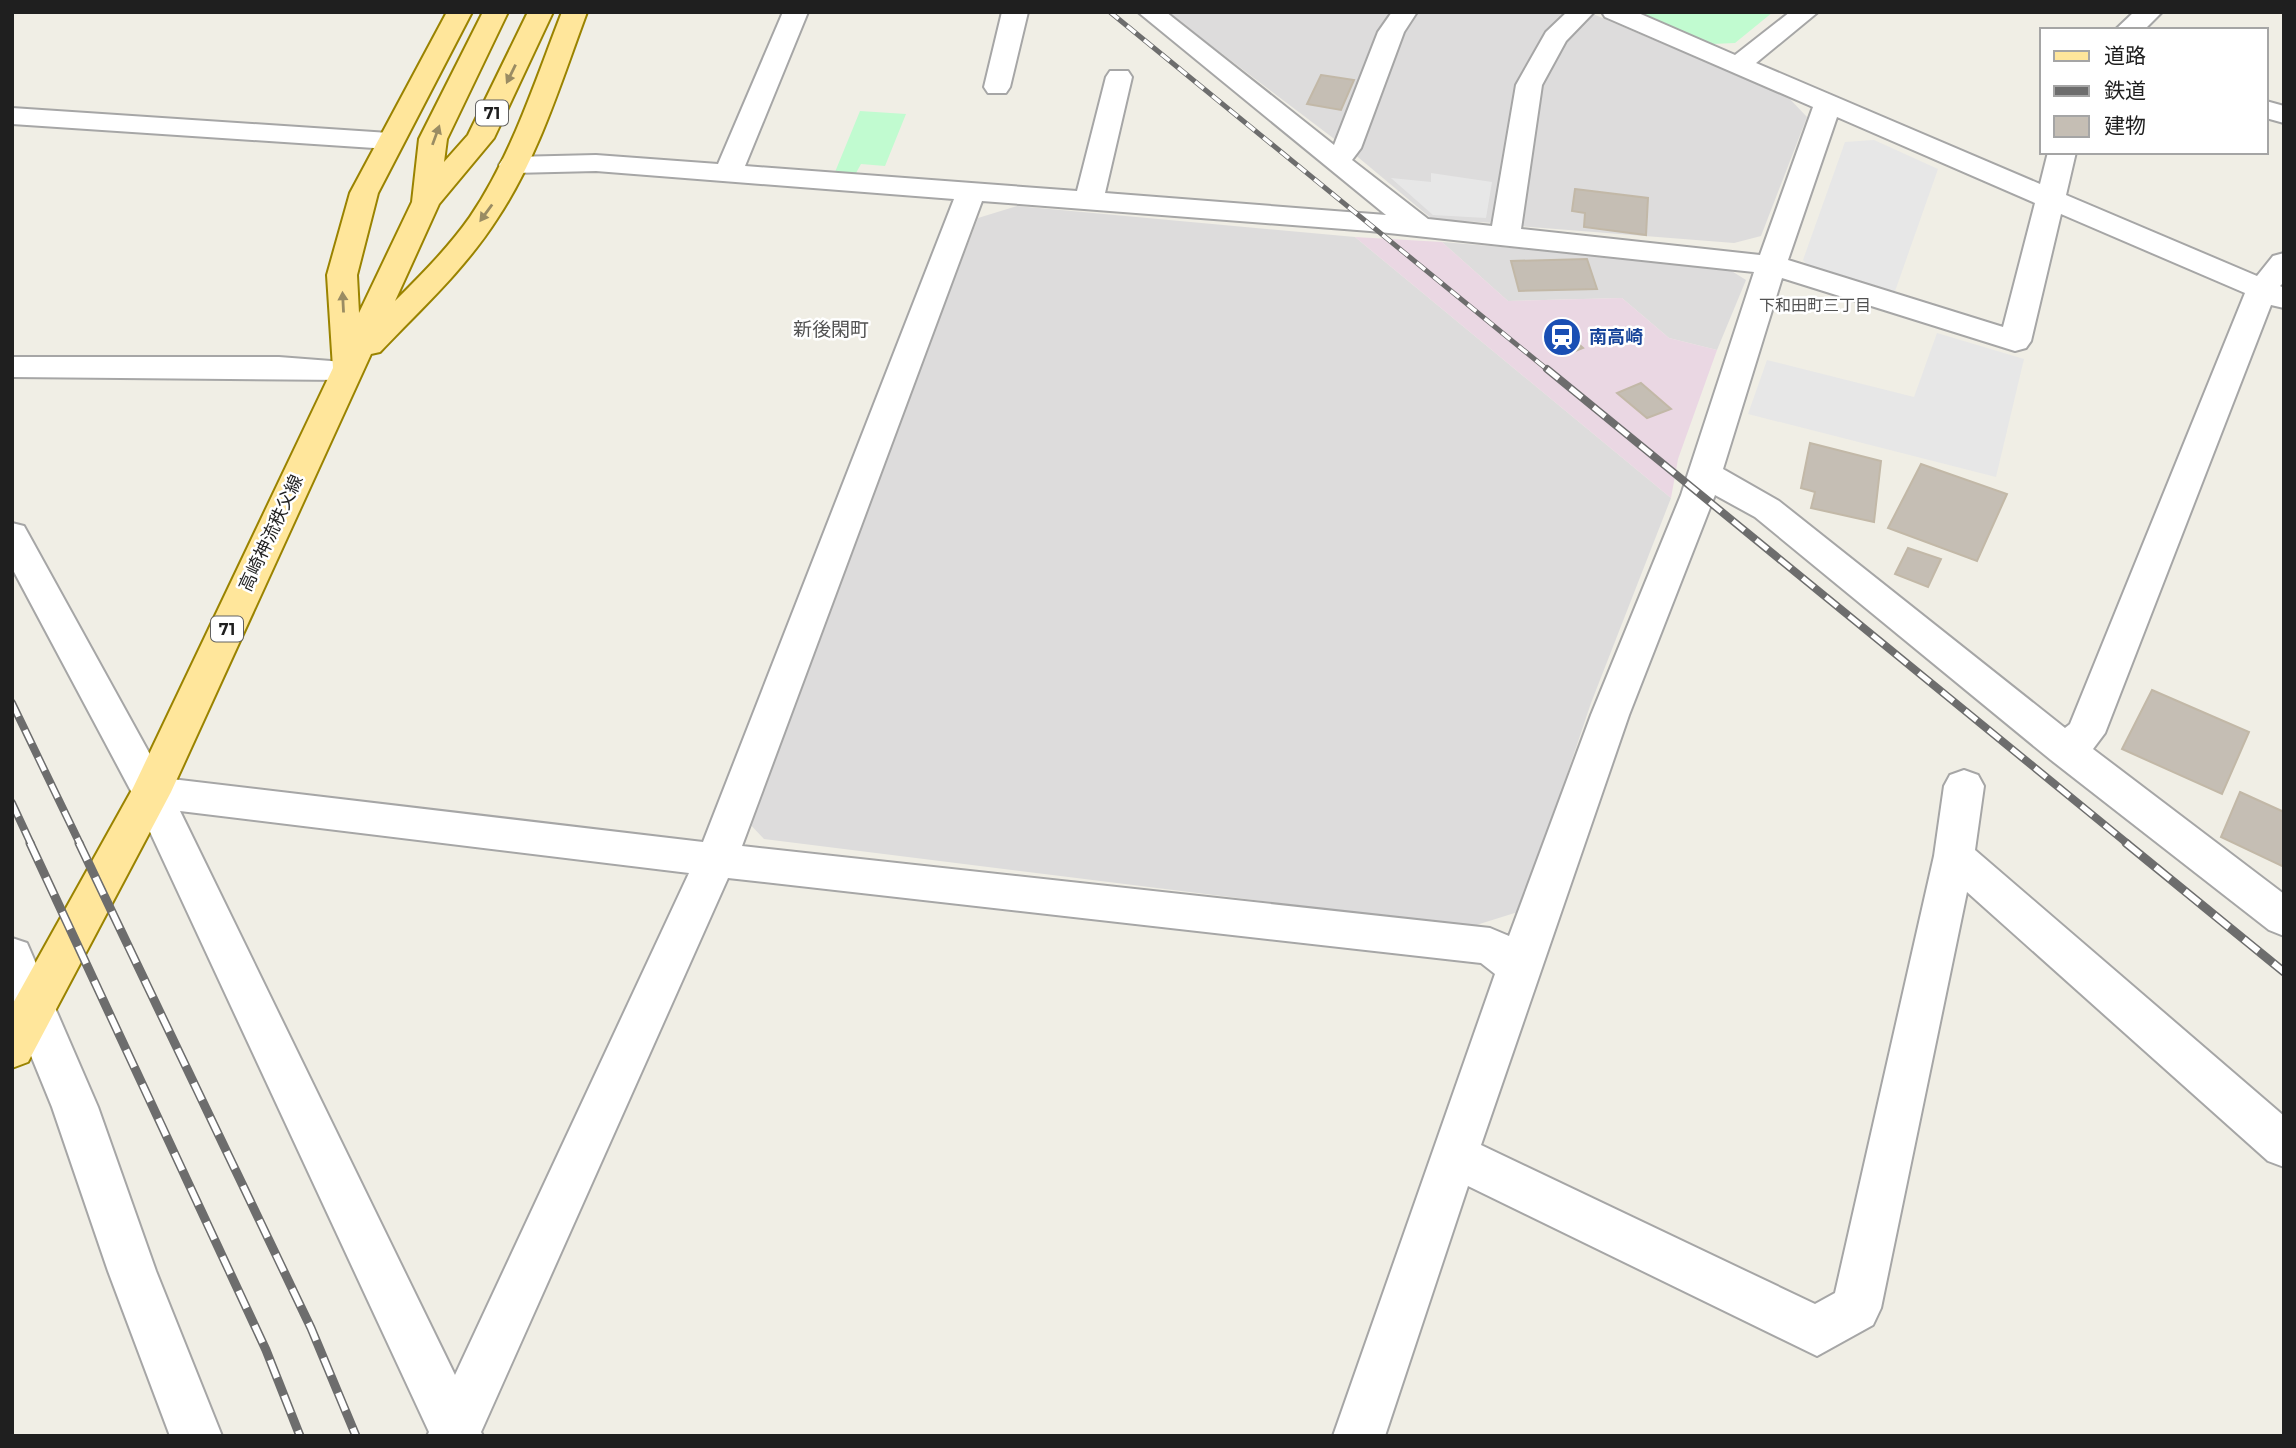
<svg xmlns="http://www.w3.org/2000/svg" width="2296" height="1448" font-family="Montserrat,'Noto Sans JP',sans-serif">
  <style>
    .residential { fill: #dddcdc }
    .industrial { fill: #ead7e3 }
    .park { fill: #c1fbd0 }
    .parking { fill: #e7e7e7 }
    .building { fill: #c5beb4; stroke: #c2b8a7; stroke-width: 2 }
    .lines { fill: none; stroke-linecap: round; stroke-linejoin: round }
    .minor-casing { stroke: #a6a6a6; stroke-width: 4 }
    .major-casing { stroke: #9a8300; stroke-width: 4 }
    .minor { fill: #fff; fill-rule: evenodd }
    .major { fill: #ffe69b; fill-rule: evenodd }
    .rail-far2-casing { stroke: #6d6d6d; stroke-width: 5 }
    .rail-far1-casing { stroke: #6d6d6d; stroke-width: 8 }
    .rail-casing { stroke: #6d6d6d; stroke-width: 9 }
    .rail-far2 { stroke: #fff; stroke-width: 3.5; stroke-dasharray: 11; stroke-linecap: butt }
    .rail-far1 { stroke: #fff; stroke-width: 5; stroke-dasharray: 15; stroke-linecap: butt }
    .rail { stroke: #fff; stroke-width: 6; stroke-dasharray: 19; stroke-linecap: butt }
    .oneway { fill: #9a8c63 }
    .labels { text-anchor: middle; stroke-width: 5; stroke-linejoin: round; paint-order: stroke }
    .shield { fill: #fff; stroke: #626262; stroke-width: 2 }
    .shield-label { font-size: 16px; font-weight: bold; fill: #1f1f1f }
    .far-neighbourhood-label { font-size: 16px; fill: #525252; stroke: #fff }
    .transit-label { font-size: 18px; font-weight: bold; fill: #164399; stroke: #fff; text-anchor: start }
    .street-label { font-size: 18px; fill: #1f1f1f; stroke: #fff }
    .neighbourhood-label { font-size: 19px; fill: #525252; stroke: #fff }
  </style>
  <rect width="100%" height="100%" fill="#f0eee5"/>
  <!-- residential -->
  <path class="residential" d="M1167 12H1395L1337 141Z
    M1417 12H1573L1547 34 1494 223 1432 219 1353 153 1399 33Z
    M1593 14 1788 97 1807 117 1761 236 1734 243 1519 226 1542 85 1564 38Z
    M1017 206 1355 237 1671 498 1591 703 1521 911 1470 927 764 839 745 819 978 218Z
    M1442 242 1722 265 1746 280 1717 350 1669 338 1622 298 1508 301Z"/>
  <!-- industrial -->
  <path class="industrial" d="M1355 237 1442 242 1508 301 1622 298 1669 338 1717 350 1678 459 1671 498Z"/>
  <!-- park -->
  <path class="park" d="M1637 12H1773L1735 43 1712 44Z
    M860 111 906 114 885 166 861 164 856 173 835 172Z"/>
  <!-- parking -->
  <path class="parking" d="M1874 140 1938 169 1893 297 1813 273 1803 260 1845 142Z
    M1431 173 1492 182 1486 218 1433 215 1391 178 1431 182Z
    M1937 333 2024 359 1996 477 1748 414 1767 360 1914 397Z"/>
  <!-- building -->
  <path class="building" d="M1321 75 1354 80 1341 110 1307 104Z
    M1575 189 1648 198 1646 235 1584 227 1585 213 1572 211Z
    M1587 259 1597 289 1519 291 1511 261Z
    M1561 328 1583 348 1570 353 1546 334Z
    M1641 383 1671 409 1647 418 1617 393Z
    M1810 443 1881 461 1874 522 1811 508 1815 492 1801 488Z
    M1921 464 2007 494 1977 561 1888 528Z
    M1908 548 1941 559 1928 587 1895 574Z
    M2152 690 2249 732 2222 794 2122 749Z
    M2240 792 2284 812V867L2221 837Z"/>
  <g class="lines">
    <defs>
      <path id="minor" d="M783 12H808L745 166 1077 191 1106 77 1110 71H1128L1132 77 1105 193 1386 215 1138 12H1166L1334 145 1378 32 1392 12H1417L1404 32 1361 148 1352 160 1428 219 1492 226 1516 85 1546 32 1567 12H1594L1566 41 1542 85 1521 229 1760 255 1813 107 1605 17 1602 12H1636L1735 55 1790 12H1818L1756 63 2040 184 2048 152H2076L2066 195 2257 276 2273 256 2284 253V282L2280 286 2284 288V308L2271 305 2105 733 2093 749 2284 894V936L2269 930 2051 760 1755 517 1715 495 1629 715 1481 1145 1815 1304 1835 1293 1934 856 1944 786 1950 775 1964 770 1978 775 1984 786 1975 850 2284 1116V1167L2268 1161 1967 892 1881 1308 1873 1325 1817 1356 1468 1186 1385 1436H1333L1495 974 1481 963 728 878 481 1432 483 1436H427L429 1432 132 793 12 568V523L24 526 29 535 163 778 703 842 954 199 596 171 513 173 503 171 499 165 503 159 513 157 596 155 718 164ZM1837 117 2035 203 2003 327 1788 260ZM982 201 1370 231 1754 272 1681 495 1591 715 1509 936 1490 928 742 846ZM2061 214 2245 293 2070 724 2065 728 1779 501 1723 469 1782 278 2015 351 2026 348 2031 341ZM180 811 689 873 455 1375Z
        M1002 12H1028L1010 87 1006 93H988L984 87Z
        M2134 12H2162L2144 30H2115Z
        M2266 101 2284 106V123L2266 118Z
        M12 108 389 133 399 135 403 141 399 147 389 149 12 124Z
        M12 357H279L357 363 362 370 357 377 346 380 12 377Z
        M12 938 27 943 98 1107 156 1271 222 1436H170L108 1271 52 1107 12 1009Z"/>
      <path id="major" d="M447 12H472L378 193 357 275 359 313 412 202 419 139 483 12H508L447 139 444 162 468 135 528 12H553L494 138 439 204 395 301C422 274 449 247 470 217 512 155 535 81 562 12H587C561 82 539 156 497 219 465 269 421 309 380 352L371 354 171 792 28 1062 12 1068V1005L133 788 333 368 327 275 350 193Z"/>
    </defs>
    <!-- minor casing -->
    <use href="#minor" class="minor-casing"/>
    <!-- major casing -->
    <use href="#major" class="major-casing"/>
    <!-- minor -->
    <use href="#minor" class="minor"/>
    <!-- major -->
    <use href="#major" class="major"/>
    <defs>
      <path id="rail-far2" d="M1110 12 1549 371"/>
      <path id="rail-far1" d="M1547 369 2128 844
        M12 703 80 844
        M12 803 31 844"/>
      <path id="rail" d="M30 843 266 1350 300 1436
        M79 843 311 1328 356 1436
        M2126 843 2284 972"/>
    </defs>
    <!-- rail-far2 casing -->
    <use href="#rail-far2" class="rail-far2-casing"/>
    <!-- rail-far1 casing -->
    <use href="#rail-far1" class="rail-far1-casing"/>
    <!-- rail casing -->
    <use href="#rail" class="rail-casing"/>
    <!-- rail-far2 -->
    <use href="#rail-far2" class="rail-far2"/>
    <!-- rail-far1 -->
    <use href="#rail-far1" class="rail-far1"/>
    <!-- rail -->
    <use href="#rail" class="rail"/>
  </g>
  <!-- one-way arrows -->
  <defs><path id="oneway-solid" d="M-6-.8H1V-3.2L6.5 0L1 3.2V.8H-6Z" transform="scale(1.75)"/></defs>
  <g class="oneway">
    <use href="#oneway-solid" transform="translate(511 74) rotate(116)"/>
    <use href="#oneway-solid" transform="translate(436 135) rotate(-70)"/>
    <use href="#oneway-solid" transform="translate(486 213) rotate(126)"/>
    <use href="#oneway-solid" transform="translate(343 302) rotate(-93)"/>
  </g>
  <!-- icons -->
  <defs>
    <symbol id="station-disc" viewBox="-11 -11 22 22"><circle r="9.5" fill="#1a4fb4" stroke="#fff"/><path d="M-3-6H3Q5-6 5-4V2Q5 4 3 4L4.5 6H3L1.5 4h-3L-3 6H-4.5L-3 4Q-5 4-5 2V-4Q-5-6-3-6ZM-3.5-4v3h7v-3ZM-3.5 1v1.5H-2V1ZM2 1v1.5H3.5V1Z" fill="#fff"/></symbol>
  </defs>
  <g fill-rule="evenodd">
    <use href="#station-disc" x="1540" y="315" width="44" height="44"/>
  </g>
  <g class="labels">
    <!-- shield labels -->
    <g class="shield">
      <rect x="476" y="100.5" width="32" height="25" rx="5"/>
      <rect x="211" y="616.5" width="32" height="25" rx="5"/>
    </g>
    <g class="shield-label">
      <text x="492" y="119">71</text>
      <text x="227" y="635">71</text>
    </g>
    <!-- far-neighbourhood labels -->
    <g class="far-neighbourhood-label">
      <text x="1815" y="311">下和田町三丁目</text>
    </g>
    <!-- transit labels -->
    <g class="transit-label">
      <text x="1589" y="343">南高崎</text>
    </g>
    <!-- street labels -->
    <g class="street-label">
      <text transform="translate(271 533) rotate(-65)" y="6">高崎神流秩父線</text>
    </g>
    <!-- neighbourhood labels -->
    <g class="neighbourhood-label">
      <text x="831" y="336">新後閑町</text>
    </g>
  </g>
  <!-- border -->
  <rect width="2296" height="1448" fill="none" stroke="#1f1f1f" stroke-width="28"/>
  <!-- legend -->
  <rect x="2040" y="28" width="228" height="126" fill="#ffffff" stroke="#a5a5a5" stroke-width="2"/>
  <rect x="2054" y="51" width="35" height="10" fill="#ffe69b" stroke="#a5a5a5" stroke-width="2"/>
  <text x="2104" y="63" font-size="21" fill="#1f1f1f">道路</text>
  <rect x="2054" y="86" width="35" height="10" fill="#6d6d6d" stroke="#a5a5a5" stroke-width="2"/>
  <text x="2104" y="98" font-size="21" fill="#1f1f1f">鉄道</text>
  <rect x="2054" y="116" width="35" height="21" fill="#c5beb4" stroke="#a5a5a5" stroke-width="2"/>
  <text x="2104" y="133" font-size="21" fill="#1f1f1f">建物</text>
</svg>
